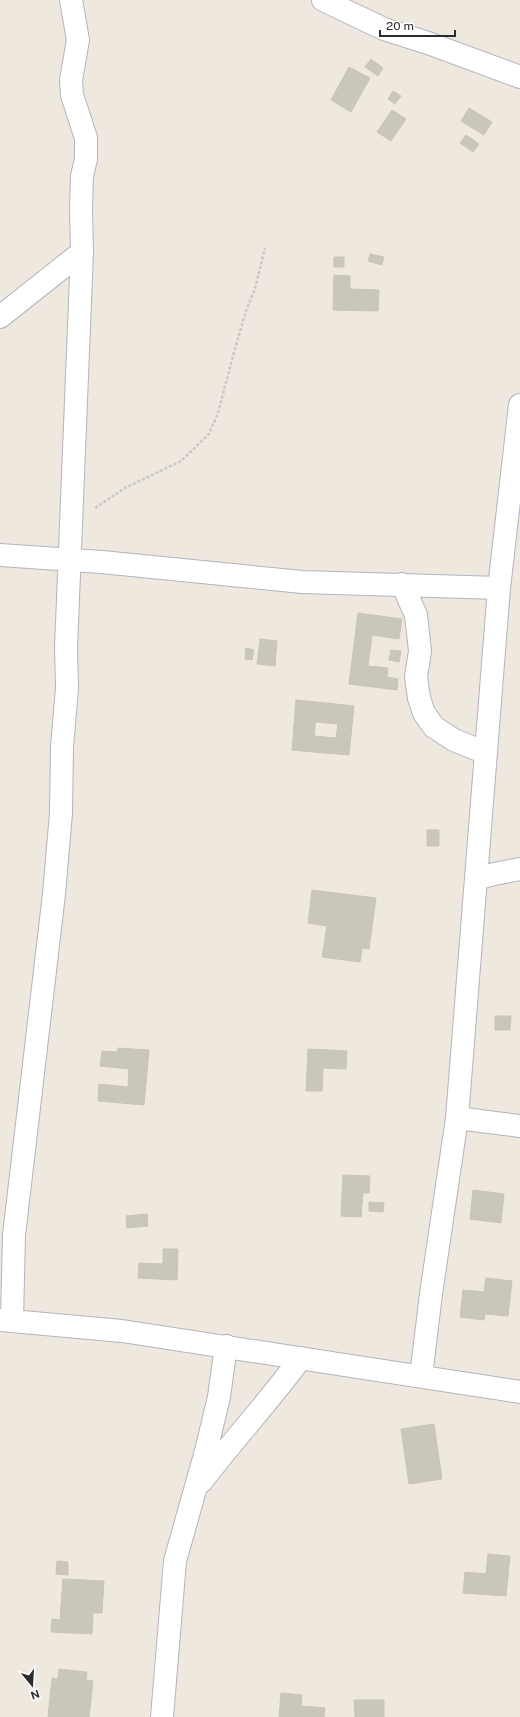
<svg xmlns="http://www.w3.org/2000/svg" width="520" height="1717" font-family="'Public Sans',sans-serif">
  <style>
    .building { fill: #c9c6bc; stroke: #cac4b7 }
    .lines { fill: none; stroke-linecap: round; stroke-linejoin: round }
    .minor-casing { stroke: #b2b4c0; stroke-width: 24 }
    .path { stroke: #c8c8c8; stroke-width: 2.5; stroke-dasharray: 3 2; stroke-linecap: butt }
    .minor { stroke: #fff; stroke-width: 22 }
  </style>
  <rect width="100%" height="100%" fill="#eee8de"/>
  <!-- building -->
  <path class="building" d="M371 59 383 68 378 76 365 67Z
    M349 67 370 78 351 112 331 100Z
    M393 91 401 96 395 104 388 99Z
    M469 108 492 122 484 135 461 121Z
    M392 110 406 119 391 141 377 132Z
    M466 135 479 144 473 152 460 143Z
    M370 254 384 257 382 265 368 261Z
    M334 257H344V267H334Z
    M334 275 350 276V289L379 290 378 311 333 310Z
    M358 613 402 619 399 639 372 635 368 666 388 668 387 677 398 679 397 690 349 684Z
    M260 639 277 641 275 666 257 664Z
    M246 648 254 650 252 660 245 659Z
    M391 650 401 651 399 662 389 660Z
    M296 700 317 702 313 752 292 750Z
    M317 702 354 706 349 755 313 752 315 736 336 738 338 724 316 722Z
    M427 830H439V846H427Z
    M312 890 376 898 369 949 362 948 360 962 322 957 327 926 308 923Z
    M495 1016H511L510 1030H495Z
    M118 1048 149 1050 144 1105 98 1101 99 1084 128 1087 129 1069 100 1066 102 1051 117 1052Z
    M308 1049 347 1051 346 1069 323 1068 322 1091H306Z
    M343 1175 370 1176 369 1193H363L361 1217 341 1216Z
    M473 1190 504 1194 501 1223 470 1219Z
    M369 1202 384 1203 383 1212 369 1211Z
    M147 1214 148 1226 127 1228 126 1216Z
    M163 1249H178L177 1280 138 1278 139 1263 163 1264Z
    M486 1278 512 1281 508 1316 485 1314 484 1320 460 1317 463 1290 484 1292Z
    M434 1424 442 1479 409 1484 401 1429Z
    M488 1554 510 1556 506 1596 463 1593 465 1572 486 1574Z
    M57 1561 68 1562V1575L56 1574Z
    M63 1579 104 1581 102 1613H93L92 1634 51 1632 52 1619 60 1620Z
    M59 1669 87 1672 86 1680 93 1681 89 1717H48L52 1678 58 1679Z
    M281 1693 302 1695 301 1706 325 1708 324 1717H279Z
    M354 1700H384V1717H355Z"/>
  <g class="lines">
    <defs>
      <path id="minor" d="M323 0 384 29 428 43 520 77
        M0 317 82 252
        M0 555 102 562 302 582 499 588
        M402 584 416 615 420 651 416 677 419 698 424 713 434 727 454 740 486 753
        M476 879 494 874 520 869
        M457 1118 520 1126
        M0 1320 122 1331 520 1392
        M12 1321 14 1235 54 894 61 813 62 747 67 688 66 648 82 252 81 208 82 176 86 159V138L72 95 71 80 78 40 71 0
        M421 1376 431 1294 457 1118 499 588 520 405
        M202 1481C234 1439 270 1400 301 1358
        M162 1717 175 1561 206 1451 219 1397 226 1346"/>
    </defs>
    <!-- minor casing -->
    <use href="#minor" class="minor-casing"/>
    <!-- path -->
    <path class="path" d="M95 508 125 488 181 461 209 434 218 413 234 352 246 311 255 289 265 248"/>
    <!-- minor -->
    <use href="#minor" class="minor"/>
  </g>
  <!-- north arrow -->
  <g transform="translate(32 1685) rotate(162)" stroke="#ffffff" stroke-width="3" paint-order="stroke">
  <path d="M0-3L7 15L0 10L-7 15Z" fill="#2c2c2c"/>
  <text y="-6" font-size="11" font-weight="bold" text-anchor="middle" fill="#2c2c2c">N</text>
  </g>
  <!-- scale -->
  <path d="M380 30v6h75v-6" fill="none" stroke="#2c2c2c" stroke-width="2"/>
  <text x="386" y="30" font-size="12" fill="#2c2c2c" stroke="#ffffff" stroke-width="3" paint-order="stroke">20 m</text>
</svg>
